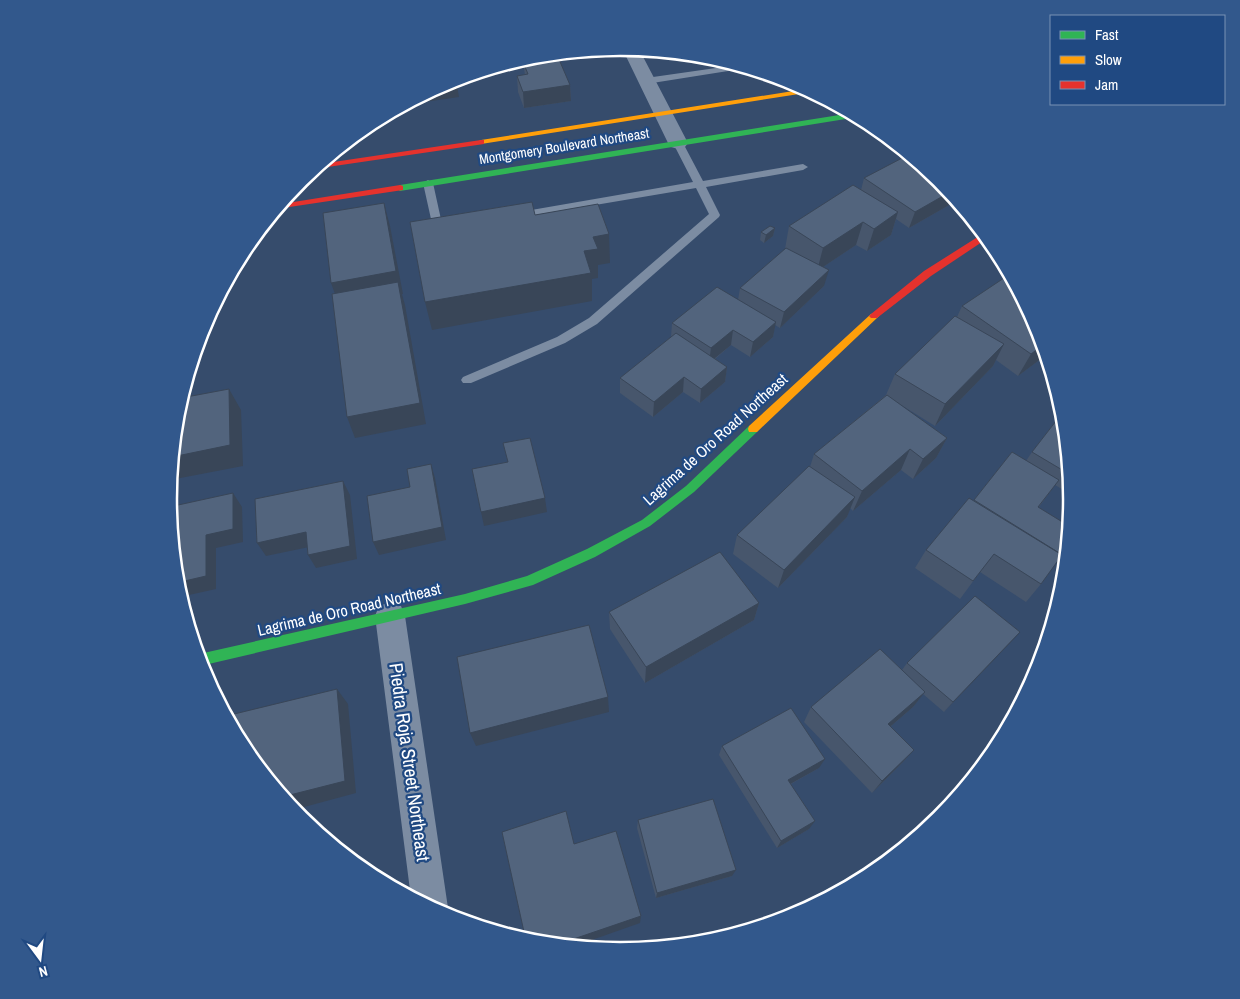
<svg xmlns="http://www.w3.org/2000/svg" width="1240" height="999" font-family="'Archivo Narrow',sans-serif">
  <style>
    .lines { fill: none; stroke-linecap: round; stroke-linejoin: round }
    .lane { fill: #7c8ca2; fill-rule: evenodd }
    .street { fill: #7c8ca2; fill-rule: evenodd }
    .fast { fill: #30b455; fill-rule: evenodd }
    .slow { fill: #ff9f0a; fill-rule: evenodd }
    .jam { fill: #e5322d; fill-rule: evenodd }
    .wall { fill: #47566c }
    .shaded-wall { fill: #394658 }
    .building { fill: #52647d; stroke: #394658 }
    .labels { text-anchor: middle; stroke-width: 4.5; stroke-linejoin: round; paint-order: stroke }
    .far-street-label { font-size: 14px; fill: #fff; stroke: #204982 }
    .street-label { font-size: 16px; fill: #fff; stroke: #204982 }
    .near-street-label { font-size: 19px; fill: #fff; stroke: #204982 }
    .rim { fill: none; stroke: #fff; stroke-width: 2.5 }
  </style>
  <rect width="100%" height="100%" fill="#364c6c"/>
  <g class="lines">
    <!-- lane -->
    <path class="lane" d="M737 65 747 68 646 84 641 81 646 78Z
      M678 140 683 143 703 181 803 164 808 167 803 170 706 187 720 215 719 217 597 324 565 343 471 383H463L461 380 463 377 557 337 589 318 709 214 696 188 518 218 514 217 513 215 514 213 693 182 673 143Z
      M428 180 433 183 442 224 449 225 450 227 449 229 438 232 433 228 423 183Z"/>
    <!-- street -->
    <path class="street" d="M622 48 639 49 688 143 685 147 678 149 671 147 668 143Z
      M390 602 401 606 405 616 448 908 445 916 411 898 375 616 379 606Z"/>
    <!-- fast -->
    <path class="fast" d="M852 113 858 117 400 191 396 188 400 185Z
      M753 425 757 426 758 429 757 432 694 492 650 526 595 557 533 585 465 604 200 666 197 655 199 654 465 594 527 576 587 549 642 520 686 486 749 426Z"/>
    <!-- slow -->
    <path class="slow" d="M806 89 812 92 481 144 477 142 481 140Z
      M874 313 877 314 879 316 877 318 757 432H749L748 429 749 426 871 314Z"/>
    <!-- jam -->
    <path class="jam" d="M481 140H484V144L314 169 320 164Z
      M400 185 403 186V190L276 209 281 204Z
      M984 233 988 238 931 276 877 318H871L869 316 871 314 924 271Z"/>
  </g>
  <!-- wall -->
  <path class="wall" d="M523 62 570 85 571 101 524 108 518 92 517 76 525 75Z
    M864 178 940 180 954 197 951 204 909 228 896 219 891 235 867 251 856 245 823 267 824 286 780 328 775 325 773 337 750 357 731 345 715 359 727 367 725 382 700 403 683 392 653 417 620 393V378L671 337 672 323 738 300 740 288 785 249 789 226 861 190Z
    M775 228 773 236 764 243 760 240 761 232Z
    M962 306 1046 355 1018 376 996 360 993 366 935 426 898 403 947 438 936 458 913 479 901 470 853 511 850 508 847 517 778 588 733 554 737 535 810 467 814 454 886 395 895 374 957 317Z
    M1063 412 1072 495 1055 485 1039 507 1041 584 1026 602 980 572 960 599 915 568 926 550 973 501 1012 452 1026 461 1032 452Z
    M759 603 754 620 645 683 610 629 609 612Z
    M1020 632 944 712 923 694 913 707 890 727 914 750 902 763 872 793 804 722 811 707 902 670 907 663Z
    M722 746 819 768 791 784 809 829 777 848 719 755Z
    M638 820 732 876 656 898 637 828Z"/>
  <!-- shaded-wall -->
  <path class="shaded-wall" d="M694 55 705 56 694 58Z
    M456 79 459 97 404 105 447 82Z
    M570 85 571 101 524 108 523 92Z
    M950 192 954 197 951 204 909 228 915 212Z
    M384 203 390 226 403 294H402L405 305 426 424 355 438 347 417 339 305 331 283Z
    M898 212 891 235 867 251 874 229Z
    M863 222 856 245 817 271 823 248Z
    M775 228 773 236 764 243 766 235Z
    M609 234 610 263 598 265V278L592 279V301L432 330 425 302 593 237Z
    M829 270 824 286 780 328 784 312Z
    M776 322 773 337 750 357 753 342Z
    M733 330 731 345 709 363 711 348Z
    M1004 344 993 366 935 426 945 404Z
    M1043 345 1046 355 1018 376 1031 354Z
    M727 367 725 382 700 403 701 389Z
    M684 377 683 392 653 417 654 402Z
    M229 389 241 410 243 466 170 480 172 457Z
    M947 438 936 458 913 479 923 459Z
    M910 449 901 470 853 511 862 491Z
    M431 464 435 478 446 540 379 555 373 542Z
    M343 481 350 495 357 559 316 568 308 555Z
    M233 493 242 507 243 542 216 548V589L180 597 176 583Z
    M855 497 847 517 778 588 784 570Z
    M545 498 547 512 484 526 481 512Z
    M306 532 314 546 266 556 257 543Z
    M759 603 754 620 645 683 646 667Z
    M1020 632 1010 643 944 712 953 702Z
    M337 689 348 704 356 793 293 810 282 797Z
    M925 692 913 707 877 738 888 724Z
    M608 697 609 712 476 746 470 733Z
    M914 750 902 763 872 793 882 781Z
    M825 759 819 768 783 788 788 780Z
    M815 821 809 829 777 848 781 841Z
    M736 870 732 876 656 898 657 893Z
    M641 916 640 923 572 947 556 945Z"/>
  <!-- building -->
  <path class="building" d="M558 57 570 85 523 92 517 76 528 74 523 62Z
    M906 156 924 167 940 180 950 192 915 212 864 178Z
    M853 185 898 212 874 229 863 222 823 248 789 226Z
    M532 202 535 215 598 204 609 234 593 237 598 249 584 251 591 273 425 302 410 222Z
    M384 203 396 271 331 283 323 213Z
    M770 226 775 228 766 235 761 232Z
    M786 248 829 270 784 312 740 288Z
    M1010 274 1038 327 1043 345 1031 354 962 306Z
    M398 282 420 403 347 417 332 294Z
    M717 287 776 322 753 342 733 330 711 348 672 323Z
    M955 316 1004 344 945 404 895 374Z
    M676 333 727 367 701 389 684 377 654 402 620 378Z
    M229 389 230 445 172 457 177 411 181 398Z
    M887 395 947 438 923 459 910 449 862 491 814 454Z
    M1063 412 1069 474 1032 452Z
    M530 438 545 498 481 512 472 469 508 462 503 443Z
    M1012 452 1059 480 1038 507 1069 526 1067 546 1061 554 974 500Z
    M431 464 442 527 373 542 367 496 410 487 407 469Z
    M809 466 855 497 784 570 737 535Z
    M343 481 350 546 308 555 306 532 257 543 255 499Z
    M233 493V529L206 535V576L176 583 169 507Z
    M969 498 1062 555 1041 584 994 554 973 581 926 550Z
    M720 552 759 603 646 667 609 612Z
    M975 596 1020 632 953 702 907 663Z
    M589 625 608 697 470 733 457 657Z
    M880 649 925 692 888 724 914 750 882 781 811 707Z
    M337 689 345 781 282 797 244 750 226 716Z
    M791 708 825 759 788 780 815 821 781 841 722 746Z
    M713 799 736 870 657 893 638 820Z
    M566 811 574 844 616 831 641 916 556 945 532 943 526 941 502 832Z"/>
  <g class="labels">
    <!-- far-street labels -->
    <g class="far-street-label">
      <text transform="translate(564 146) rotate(-9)" y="5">Montgomery Boulevard Northeast</text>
    </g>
    <!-- street labels -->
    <g class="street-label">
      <text transform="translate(715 439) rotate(-42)" y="6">Lagrima de Oro Road Northeast</text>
      <text transform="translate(349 609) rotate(-13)" y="6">Lagrima de Oro Road Northeast</text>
    </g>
    <!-- near-street labels -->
    <g class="near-street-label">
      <text transform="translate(410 762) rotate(82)" y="7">Piedra Roja Street Northeast</text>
    </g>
  </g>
  <!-- crop -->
  <path d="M0 0H1240V999H0ZM177 499a443 443 0 1 1 886 0a443 443 0 1 1-886 0Z" fill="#32588c" fill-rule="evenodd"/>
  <path class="rim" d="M177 499a443 443 0 1 1 886 0a443 443 0 1 1-886 0Z"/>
  <!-- legend -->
  <rect x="1050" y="15" width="175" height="90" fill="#204982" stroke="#7992b4"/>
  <rect x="1060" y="31" width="25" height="8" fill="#30b455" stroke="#7992b4"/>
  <text x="1095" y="40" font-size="15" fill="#ffffff">Fast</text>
  <rect x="1060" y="56" width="25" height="8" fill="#ff9f0a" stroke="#7992b4"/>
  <text x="1095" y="65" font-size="15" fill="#ffffff">Slow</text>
  <rect x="1060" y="81" width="25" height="8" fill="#e5322d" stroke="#7992b4"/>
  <text x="1095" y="90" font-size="15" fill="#ffffff">Jam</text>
  <!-- north arrow -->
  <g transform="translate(40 959) rotate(165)" stroke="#204982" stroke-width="4" paint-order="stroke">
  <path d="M0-4L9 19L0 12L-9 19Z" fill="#ffffff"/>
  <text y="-8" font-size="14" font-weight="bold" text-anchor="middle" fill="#ffffff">N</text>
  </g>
</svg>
